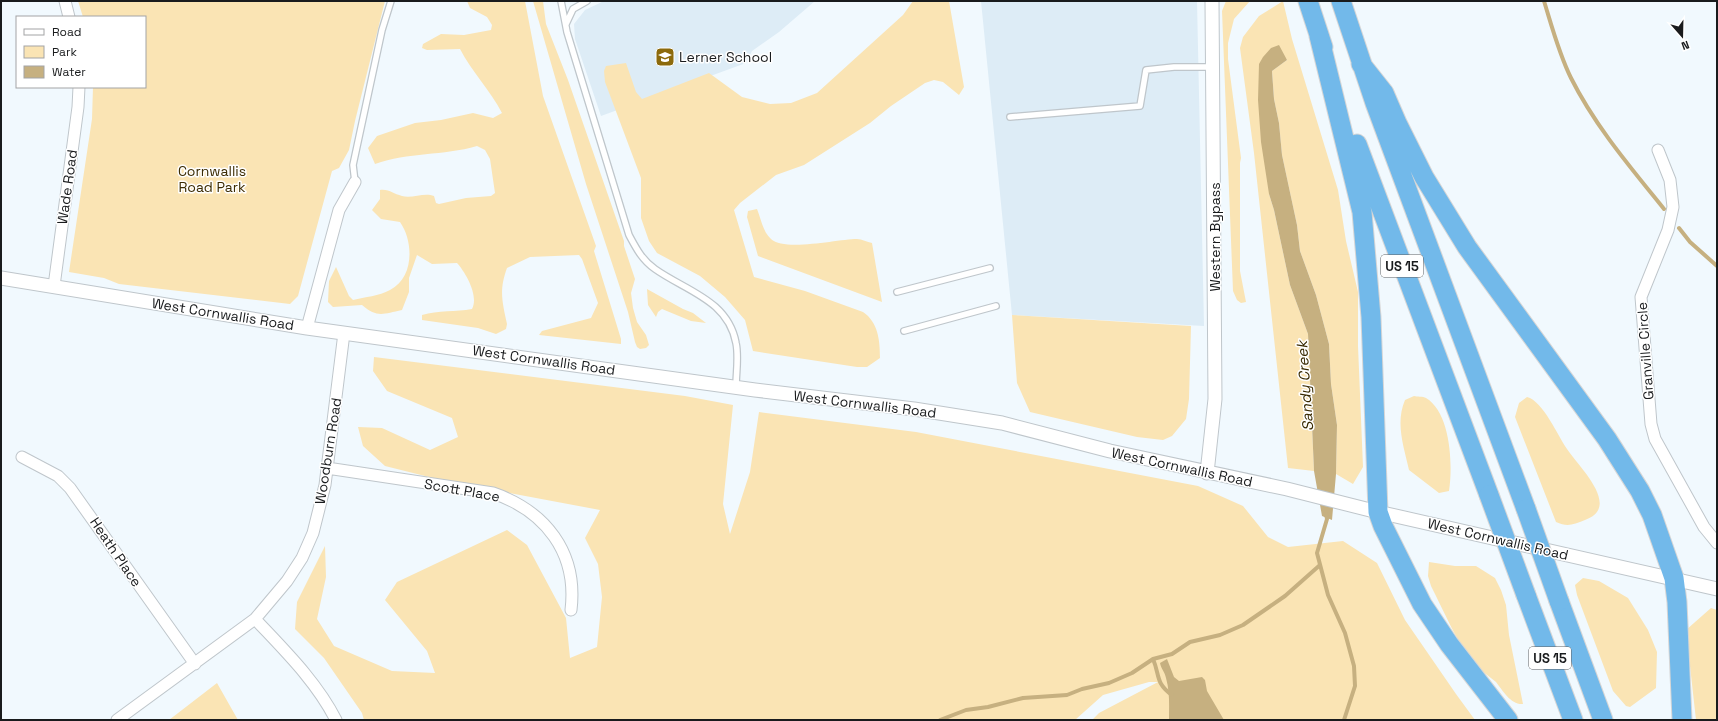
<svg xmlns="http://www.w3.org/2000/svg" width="1718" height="721" font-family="'Space Grotesk',sans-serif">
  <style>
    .built { fill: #ddecf6 }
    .green { fill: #fae4b4 }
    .water { fill: #c6b080 }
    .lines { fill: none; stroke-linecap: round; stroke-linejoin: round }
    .stream { stroke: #c6b080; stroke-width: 4 }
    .service-casing { stroke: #bfc6cb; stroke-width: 8 }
    .minor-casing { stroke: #bfc6cb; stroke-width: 13 }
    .tertiary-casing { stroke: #bfc6cb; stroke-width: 15 }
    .motorway-casing { stroke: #d6d6d6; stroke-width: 21 }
    .service { stroke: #fff; stroke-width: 5.5 }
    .minor { stroke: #fff; stroke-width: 11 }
    .tertiary { stroke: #fff; stroke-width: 13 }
    .motorway { stroke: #72b9ea; stroke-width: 19 }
    .motorway-bridge-casing { stroke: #d6d6d6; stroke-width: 21; stroke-linecap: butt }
    .motorway-bridge { stroke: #72b9ea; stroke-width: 19 }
    .labels { text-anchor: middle; stroke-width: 3; stroke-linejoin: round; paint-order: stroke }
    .shield { fill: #fff; stroke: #5e5f61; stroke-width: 1 }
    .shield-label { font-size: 13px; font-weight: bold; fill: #191b1d }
    .poi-label { font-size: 14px; fill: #191b1d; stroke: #fff; text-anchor: start }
    .park-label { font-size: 14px; fill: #3c2c03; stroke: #fff }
    .street-label { font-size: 14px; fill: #191b1d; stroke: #fff }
    .water-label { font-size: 15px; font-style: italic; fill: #382900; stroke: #fff }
  </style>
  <rect width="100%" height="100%" fill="#f1f9fe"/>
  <!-- built -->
  <path class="built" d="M604 1H815L779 32 752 51 746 63 601 116 575 39 574 24 585 10Z
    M981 1H1197L1204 326 1012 315Z"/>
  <!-- green -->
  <path class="green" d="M78 1H385L355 121 349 150 339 168 332 171 298 296 290 304 119 284 104 278 69 272 92 119 93 87H145V17H83Z
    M467 1H525L543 96 596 246 594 251 621 339V344L539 335 542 331 591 318 598 303 582 259 579 255 530 257 507 268C499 290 502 301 507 324L506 329 496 334 478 328 422 320V315C438 310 456 312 472 309 479 296 466 273 457 263L432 264 417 255 409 278V292L402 310C383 314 377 318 362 305L333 307 328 302 329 281 336 267 349 296 353 300C365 297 379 296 390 290 414 278 414 242 400 222L381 219 372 210 380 199V190C390 189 393 194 402 196 412 199 424 192 434 196L436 203 439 204 466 198 491 196 495 193 490 159 485 150 477 146C443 156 408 152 375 164L368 148 377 136 415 123 441 120 473 113 493 118 502 113C490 90 472 72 460 49L427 50 422 48 423 44 441 34 464 35 491 30 492 25 487 17 470 8Z
    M533 1H543L546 24 568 80 624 241V246L635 279 631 293 633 308 637 322 646 335 649 345 646 348 640 349 637 347 635 342 628 312 586 184Z
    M913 1H949L964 87 959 95 943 82 934 80 925 83 891 106 870 123 804 165 776 175 740 203 734 210 754 277 805 291 863 312C878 322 880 340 880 358L867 367H857L753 351 745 320 725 297 700 276 657 253 649 241 641 218V178L605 82 604 71 606 66 626 63 636 92 642 99 709 73 742 97 770 104 791 103 817 93 903 15Z
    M1226 1H1250L1234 19 1228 43V59L1241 158 1240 163V271L1246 302 1241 303 1237 300 1233 291 1222 11Z
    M1283 1 1292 39 1338 190 1346 241 1358 292V346L1363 467 1353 484 1336 474 1337 425 1331 384 1329 344 1316 295 1300 251 1297 225 1282 155 1279 123 1274 99 1272 71 1287 60 1271 48 1269 194 1274 210 1290 285 1308 334 1314 471 1288 468 1254 153 1240 48 1243 37 1259 16Z
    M757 209C761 219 763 232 771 239 785 252 838 239 857 239 862 239 867 242 872 243L882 302 758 256 747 217 748 211Z
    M647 289 683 309 693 313 706 323 691 321 662 309 658 312 656 317 648 305Z
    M1012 315 1191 326 1189 399 1186 419 1172 436 1163 440 1137 437 1030 412 1017 383Z
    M374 357 685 396 733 405 723 504 730 534 750 472 759 412 916 432 1198 486 1243 506 1268 537 1288 547 1343 541 1377 563 1405 620 1456 694 1475 720H1092L1099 713 1158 682H1149L1103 695 1075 720H364L362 713 324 658 295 629 297 602 325 546 326 577 317 619 334 646 392 671 435 673 427 651 385 600 397 582 507 530 527 545 566 618 570 658 597 647 602 597 598 564 585 538 600 510 441 480 385 466 363 446 358 427 382 428 430 450 458 437 452 418 387 391 373 371Z
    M1414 396C1417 397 1423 396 1426 398 1451 413 1453 466 1449 491L1439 493 1409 470C1404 447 1395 423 1405 400Z
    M1527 397C1543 401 1558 436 1567 449 1579 467 1622 507 1585 520 1573 525 1567 527 1556 522L1515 417 1519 403Z
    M1429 562 1455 566H1476L1495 578 1501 590 1506 605 1509 635 1523 704C1511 705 1503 691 1496 682 1489 676 1481 671 1475 664 1456 642 1444 611 1431 586L1428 576Z
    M1583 578 1599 581 1628 598 1648 630 1657 652 1656 688 1630 707 1626 706 1613 691 1577 595 1575 585Z
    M1711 608 1717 610V720H1696L1686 630Z
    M217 683 238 720H169Z"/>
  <!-- water -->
  <path class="water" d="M1279 45 1287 60 1272 71 1274 99 1279 123 1282 155 1297 225 1300 251 1316 295 1329 344 1331 384 1337 425 1336 474 1332 520 1322 516 1314 471 1308 334 1290 285 1274 210 1269 194 1261 142 1258 100 1259 64 1263 57 1271 48Z
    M1167 659 1174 677 1179 681 1202 677 1205 680 1207 691 1224 720H1169C1169 706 1170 692 1166 678 1165 672 1161 669 1160 663Z"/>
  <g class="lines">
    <!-- stream -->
    <path class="stream" d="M1544 1C1552 27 1559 54 1571 78 1595 126 1631 168 1664 209
      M1679 228 1690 242 1717 266
      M1326 514 1327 519 1317 553 1328 595 1345 633 1354 666 1355 686 1344 720
      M1153 659C1160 675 1155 683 1172 695
      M940 720 966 710 988 707 1023 698 1067 695 1082 689 1109 683 1132 673 1153 659 1172 654 1190 642 1220 635 1243 625 1285 596 1320 565"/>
    <defs>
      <path id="service" d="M561 1 567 32 629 235C636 248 642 260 655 269 686 291 728 300 736 343 739 357 736 373 736 387
        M566 24 573 9 587 1
        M1010 117 1140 106 1146 70 1174 67H1213
        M355 182 353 165 382 30 391 1
        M897 292 990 268
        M904 331 996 306"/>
      <path id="minor" d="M65 1 69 17
        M1658 150 1670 180 1673 207 1668 230 1641 297 1651 424 1655 439 1704 527 1717 543
        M54 286 78 107 79 87
        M307 328 339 210 355 182
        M22 457 58 476 70 488 195 664
        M327 468 493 493C545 511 578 552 571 610
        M255 619C285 651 316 681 336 720
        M117 720 255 619 287 581 302 558 313 533 325 485 344 333"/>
      <path id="tertiary" d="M1 278 307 328 755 390 914 409 1002 423 1110 451 1287 489 1378 512 1717 589
        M1207 473 1215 399 1212 1"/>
      <path id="motorway" d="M1308 1 1323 47
        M1341 1 1375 103 1526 509
        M1319 36 1362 212 1371 317 1378 512 1383 526 1422 604 1449 644 1508 720
        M1361 64 1384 93 1397 123 1424 177 1467 247 1607 439 1640 491 1652 515 1674 578 1677 602 1682 720
        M1357 144 1489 495
        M1526 595 1573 720
        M1559 601 1603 720"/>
    </defs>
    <!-- service casing -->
    <use href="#service" class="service-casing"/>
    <!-- minor casing -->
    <use href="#minor" class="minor-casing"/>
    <!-- tertiary casing -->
    <use href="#tertiary" class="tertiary-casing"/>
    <!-- motorway casing -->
    <use href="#motorway" class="motorway-casing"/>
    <!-- service -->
    <use href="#service" class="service"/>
    <!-- minor -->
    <use href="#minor" class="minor"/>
    <!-- tertiary -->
    <use href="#tertiary" class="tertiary"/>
    <!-- motorway -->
    <use href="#motorway" class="motorway"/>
    <defs>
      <path id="motorway-bridge" d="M1489 495 1526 595
        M1526 509 1559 601"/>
    </defs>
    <!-- motorway-bridge casing -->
    <use href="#motorway-bridge" class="motorway-bridge-casing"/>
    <!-- motorway-bridge -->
    <use href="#motorway-bridge" class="motorway-bridge"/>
  </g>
  <!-- icons -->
  <defs>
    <symbol id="school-square" viewBox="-11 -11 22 22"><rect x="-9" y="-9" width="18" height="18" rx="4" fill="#8c6a0c" stroke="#fff"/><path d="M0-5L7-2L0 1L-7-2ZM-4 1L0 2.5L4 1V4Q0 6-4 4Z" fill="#fff"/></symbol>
  </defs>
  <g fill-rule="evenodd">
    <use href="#school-square" x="654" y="46" width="22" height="22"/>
  </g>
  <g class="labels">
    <!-- shield labels -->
    <g class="shield">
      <rect x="1381" y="255" width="42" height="22" rx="3"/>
      <rect x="1529" y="647" width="42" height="22" rx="3"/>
    </g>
    <g class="shield-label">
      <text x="1402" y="271">US 15</text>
      <text x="1550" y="663">US 15</text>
    </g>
    <!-- poi labels -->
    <g class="poi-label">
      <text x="679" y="62">Lerner School</text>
    </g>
    <!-- park labels -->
    <g class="park-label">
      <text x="212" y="176">Cornwallis<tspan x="212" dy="16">Road Park</tspan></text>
    </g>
    <!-- street labels -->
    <g class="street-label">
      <text transform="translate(67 187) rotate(-82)" y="5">Wade Road</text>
      <text transform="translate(1215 237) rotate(-90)" y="5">Western Bypass</text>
      <text transform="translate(223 314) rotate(9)" y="5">West Cornwallis Road</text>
      <text transform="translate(1645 351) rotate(-94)" y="5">Granville Circle</text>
      <text transform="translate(544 360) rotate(8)" y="5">West Cornwallis Road</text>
      <text transform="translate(865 404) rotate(7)" y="5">West Cornwallis Road</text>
      <text transform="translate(328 451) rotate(-81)" y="5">Woodburn Road</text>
      <text transform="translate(1182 467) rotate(12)" y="5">West Cornwallis Road</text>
      <text transform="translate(462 490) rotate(10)" y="5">Scott Place</text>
      <text transform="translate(1498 539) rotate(13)" y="5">West Cornwallis Road</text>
      <text transform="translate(116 552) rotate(56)" y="5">Heath Place</text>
    </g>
    <!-- water labels -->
    <g class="water-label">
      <text transform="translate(1305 386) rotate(-94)" y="5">Sandy Creek</text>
    </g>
  </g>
  <!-- border -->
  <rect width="1718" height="721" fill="none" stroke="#191b1d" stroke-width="4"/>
  <!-- legend -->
  <rect x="16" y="16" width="130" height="72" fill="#ffffff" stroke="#a3a4a5"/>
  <rect x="24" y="29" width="20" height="6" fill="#ffffff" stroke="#a3a4a5"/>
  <text x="52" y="36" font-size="12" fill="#191b1d">Road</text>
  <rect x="24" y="46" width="20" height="12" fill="#fae4b4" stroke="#a3a4a5"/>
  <text x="52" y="56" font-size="12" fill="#191b1d">Park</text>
  <rect x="24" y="66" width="20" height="12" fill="#c6b080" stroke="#a3a4a5"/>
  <text x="52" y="76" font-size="12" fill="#191b1d">Water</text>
  <!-- north arrow -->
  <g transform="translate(1682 36) rotate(160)" stroke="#ffffff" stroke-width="3" paint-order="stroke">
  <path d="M0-3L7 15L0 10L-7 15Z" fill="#191b1d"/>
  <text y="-6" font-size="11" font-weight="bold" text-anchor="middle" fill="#191b1d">N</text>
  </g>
</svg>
